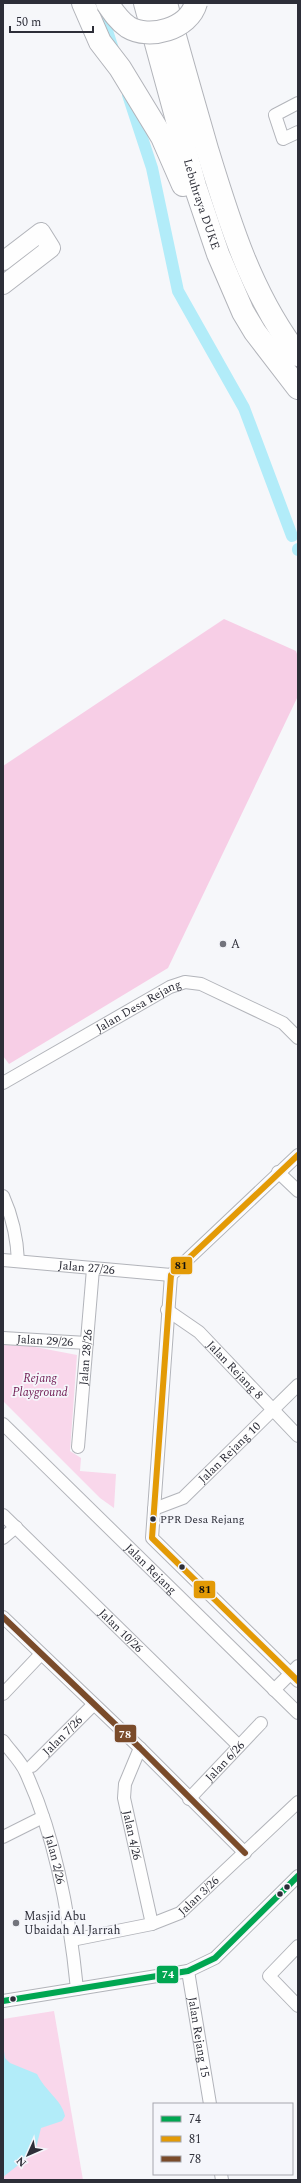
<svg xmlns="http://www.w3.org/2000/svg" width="301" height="2183" font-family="Spectral,serif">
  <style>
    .green { fill: #f9d7eb }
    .forest { fill: #f7cee6 }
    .water { fill: #b2ecf9 }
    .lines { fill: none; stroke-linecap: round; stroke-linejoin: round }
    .canal { stroke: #b2ecf9; stroke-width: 12 }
    .street-casing { stroke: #b2b4ba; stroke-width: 14 }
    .secondary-casing { stroke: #b2b4ba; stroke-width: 20 }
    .highway-casing { stroke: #b2b4ba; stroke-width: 24 }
    .street { stroke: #fefefe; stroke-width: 12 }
    .secondary { stroke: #fefefe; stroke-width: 18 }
    .highway { stroke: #fefefe; stroke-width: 22 }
    .highway-bridge-casing { stroke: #b2b4ba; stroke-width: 24; stroke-linecap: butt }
    .highway-bridge { stroke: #fefefe; stroke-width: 22 }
    .bus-1-casing { stroke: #f5f6fb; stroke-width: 9 }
    .bus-2-casing { stroke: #f5f6fb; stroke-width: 9 }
    .bus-3-casing { stroke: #f5f6fb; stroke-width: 9 }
    .bus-1 { stroke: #00a651; stroke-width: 6 }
    .bus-2 { stroke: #e39a06; stroke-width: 6 }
    .bus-3 { stroke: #7a4b2a; stroke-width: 6 }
    .poi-dot { fill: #73747c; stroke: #f5f6fb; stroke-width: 1.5 }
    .bus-dot { fill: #2d2e38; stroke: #f5f6fb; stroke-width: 1.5 }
    .labels { text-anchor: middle; stroke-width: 3.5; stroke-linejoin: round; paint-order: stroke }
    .bus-label { font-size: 11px; fill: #2d2e38; stroke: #f5f6fb; text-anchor: start }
    .street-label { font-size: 12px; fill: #2d2e38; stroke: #f5f6fb }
    .poi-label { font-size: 12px; fill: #2d2e38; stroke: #f5f6fb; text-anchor: start }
    .park-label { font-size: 12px; font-style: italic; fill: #6f1a52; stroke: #f5f6fb }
    .line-badge { stroke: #f5f6fb; stroke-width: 1.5 }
    .badge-label { font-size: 11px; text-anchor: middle; font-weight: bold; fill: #fff }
    .pale-badge-label { font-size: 11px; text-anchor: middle; font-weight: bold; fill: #111 }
  </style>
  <rect width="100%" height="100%" fill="#f6f7fa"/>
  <!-- green -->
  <path class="green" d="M3 1345 30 1346 77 1355 70 1451 81 1458 80 1471 116 1474 114 1508 100 1498 3 1401Z
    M54 2011 83 2180H3V2019Z"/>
  <!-- forest -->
  <path class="forest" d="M224 619 296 651 298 657V696L168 968 9 1064 3 1056V766Z"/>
  <!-- water -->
  <path class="water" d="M3 2044 5 2058 10 2063 37 2074C45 2091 62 2100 65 2116L62 2121 41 2128 35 2152 3 2177Z"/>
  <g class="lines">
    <!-- canal -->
    <path class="canal" d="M98 3 113 49
      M128 95 152 168 178 291 244 408 292 536
      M298 549V550"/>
    <defs>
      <g id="street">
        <path d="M298 103 275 115 283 139 298 132"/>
        <path id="s1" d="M3 1083 170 987 185 982 201 984 283 1023 298 1038"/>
        <path d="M298 1155 171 1275 152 1538 298 1681"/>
        <path d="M278 1172 298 1191"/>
        <path d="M3 1196C13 1218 17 1237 18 1261"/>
        <path id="s2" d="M3 1260 171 1275"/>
        <path id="s3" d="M167 1310 199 1332 298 1436"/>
        <path id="s4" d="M3 1338 87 1343"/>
        <path id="s5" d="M3 1424 298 1713"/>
        <path id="s6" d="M78 1447 93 1269"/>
        <path id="s7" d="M154 1509 183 1498 298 1385"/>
        <path id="s8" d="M3 1515 239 1746"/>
        <path d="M3 1538 16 1527"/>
        <path d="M3 1617 140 1748 245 1853"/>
        <path d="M274 1690 298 1666"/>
        <path d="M3 1694 41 1654"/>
        <path id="s9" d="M3 1741C10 1751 21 1761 26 1773 56 1838 70 1918 77 1989"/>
        <path id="s10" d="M140 1748 125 1784 124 1798 152 1924"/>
        <path id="s11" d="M32 1766 93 1705"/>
        <path id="s12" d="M189 1799 261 1723"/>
        <path d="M3 1837 43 1817"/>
        <path id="s13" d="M72 1940 152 1924 180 1913 298 1802"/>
        <path d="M298 1946 269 1976 298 2006"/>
        <path id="s14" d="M188 1971 210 2104"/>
        <path d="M3 2001 188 1971 215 1958 298 1876"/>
        <path d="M221 2174 222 2180"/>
      </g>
      <path id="secondary" d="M3 261 41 232 51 248 3 285"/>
      <g id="highway">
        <path d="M83 3 100 42 120 68 162 137 183 185"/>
        <path id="s15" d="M145 3 195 186 218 254 243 312 255 332 298 388"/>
        <path d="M166 3C179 52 193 100 207 149 229 221 251 294 298 355"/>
      </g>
    </defs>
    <!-- street casing -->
    <use href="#street" class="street-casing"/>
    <!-- secondary casing -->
    <use href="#secondary" class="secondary-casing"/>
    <!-- highway casing -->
    <use href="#highway" class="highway-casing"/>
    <!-- street -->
    <use href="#street" class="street"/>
    <!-- secondary -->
    <use href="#secondary" class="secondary"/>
    <!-- highway -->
    <use href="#highway" class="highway"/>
    <defs>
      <path id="highway-bridge" d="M107 3C113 12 119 21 128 27 149 40 189 29 196 3"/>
    </defs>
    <!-- highway-bridge casing -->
    <use href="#highway-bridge" class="highway-bridge-casing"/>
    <!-- highway-bridge -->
    <use href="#highway-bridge" class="highway-bridge"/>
    <defs>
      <path id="bus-1" d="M3 2001 188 1971 215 1958 298 1876"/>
      <path id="bus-2" d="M298 1155 171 1275 152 1538 298 1681"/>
      <path id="bus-3" d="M3 1617 140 1748 245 1853"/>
    </defs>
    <!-- bus-1 casing -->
    <use href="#bus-1" class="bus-1-casing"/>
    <!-- bus-2 casing -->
    <use href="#bus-2" class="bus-2-casing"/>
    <!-- bus-3 casing -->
    <use href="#bus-3" class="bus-3-casing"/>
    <!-- bus-1 -->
    <use href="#bus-1" class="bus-1"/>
    <!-- bus-2 -->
    <use href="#bus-2" class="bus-2"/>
    <!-- bus-3 -->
    <use href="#bus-3" class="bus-3"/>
  </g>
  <!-- markers -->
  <g class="poi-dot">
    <circle cx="223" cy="944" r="4"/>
    <circle cx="16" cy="1923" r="4"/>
  </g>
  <g class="bus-dot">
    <circle cx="153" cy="1519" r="3.5"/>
    <circle cx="182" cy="1567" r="3.5"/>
    <circle cx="287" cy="1887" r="3.5"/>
    <circle cx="280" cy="1894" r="3.5"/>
    <circle cx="13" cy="1999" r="3.5"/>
  </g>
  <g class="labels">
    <!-- bus labels -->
    <g class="bus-label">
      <text x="160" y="1523">PPR Desa Rejang</text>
    </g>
    <!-- street labels -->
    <g class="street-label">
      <text dy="4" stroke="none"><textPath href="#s15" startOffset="209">Lebuhraya DUKE</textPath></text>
      <text dy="4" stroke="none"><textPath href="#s1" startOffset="156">Jalan Desa Rejang</textPath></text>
      <text dy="4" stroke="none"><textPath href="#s2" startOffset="84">Jalan 27/26</textPath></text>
      <text dy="4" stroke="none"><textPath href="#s4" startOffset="42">Jalan 29/26</textPath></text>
      <text dy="4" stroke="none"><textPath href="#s6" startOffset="90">Jalan 28/26</textPath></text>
      <text dy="4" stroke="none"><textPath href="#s3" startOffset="91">Jalan Rejang 8</textPath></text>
      <text dy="4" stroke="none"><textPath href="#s7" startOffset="96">Jalan Rejang 10</textPath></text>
      <text dy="4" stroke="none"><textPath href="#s5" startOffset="207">Jalan Rejang</textPath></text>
      <text dy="4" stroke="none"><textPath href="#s8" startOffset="165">Jalan 10/26</textPath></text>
      <text dy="4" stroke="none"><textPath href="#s11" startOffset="43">Jalan 7/26</textPath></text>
      <text dy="4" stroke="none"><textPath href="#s12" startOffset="52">Jalan 6/26</textPath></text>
      <text dy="4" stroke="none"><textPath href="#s10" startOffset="91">Jalan 4/26</textPath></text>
      <text dy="4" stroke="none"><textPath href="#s9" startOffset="131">Jalan 2/26</textPath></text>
      <text dy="4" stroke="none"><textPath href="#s13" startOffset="137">Jalan 3/26</textPath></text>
      <text dy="4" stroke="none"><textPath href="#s14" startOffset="67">Jalan Rejang 15</textPath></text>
    </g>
    <!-- poi labels -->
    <g class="poi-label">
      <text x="231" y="948">A</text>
      <text x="24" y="1920">Masjid Abu<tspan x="24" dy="14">Ubaidah Al Jarrah</tspan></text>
    </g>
    <!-- park labels -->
    <g class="park-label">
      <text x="40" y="1382">Rejang<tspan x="40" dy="14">Playground</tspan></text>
    </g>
  </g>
  <g class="line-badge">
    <rect x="170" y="1256" width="23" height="19" rx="4" fill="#e39a06"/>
    <rect x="193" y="1580" width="23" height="19" rx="4" fill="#e39a06"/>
    <rect x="114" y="1724" width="23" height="19" rx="4" fill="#7a4b2a"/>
    <rect x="156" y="1965" width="23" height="19" rx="4" fill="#00a651"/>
  </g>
  <g class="badge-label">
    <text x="125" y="1738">78</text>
    <text x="168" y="1978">74</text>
  </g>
  <g class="pale-badge-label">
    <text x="181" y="1269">81</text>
    <text x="205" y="1593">81</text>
  </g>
  <!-- border -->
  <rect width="301" height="2183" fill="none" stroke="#2d2e38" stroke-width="8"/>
  <!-- legend -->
  <rect x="153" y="2103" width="140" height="72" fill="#f5f6fb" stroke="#a5a6ad"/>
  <rect x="161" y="2116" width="20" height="6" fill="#00a651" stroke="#a5a6ad"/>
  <text x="189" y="2123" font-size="12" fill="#2d2e38">74</text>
  <rect x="161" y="2136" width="20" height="6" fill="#e39a06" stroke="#a5a6ad"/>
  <text x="189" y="2143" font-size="12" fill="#2d2e38">81</text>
  <rect x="161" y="2156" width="20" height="6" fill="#7a4b2a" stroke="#a5a6ad"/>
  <text x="189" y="2163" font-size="12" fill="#2d2e38">78</text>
  <!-- north arrow -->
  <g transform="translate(28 2155) rotate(225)" stroke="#f5f6fb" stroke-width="3" paint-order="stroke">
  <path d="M0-3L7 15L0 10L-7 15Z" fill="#2d2e38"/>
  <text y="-6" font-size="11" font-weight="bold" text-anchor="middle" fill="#2d2e38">N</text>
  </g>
  <!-- scale -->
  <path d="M10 26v6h83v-6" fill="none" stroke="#2d2e38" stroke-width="2"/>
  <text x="16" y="26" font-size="12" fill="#2d2e38" stroke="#f5f6fb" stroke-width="3" paint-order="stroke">50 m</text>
</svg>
